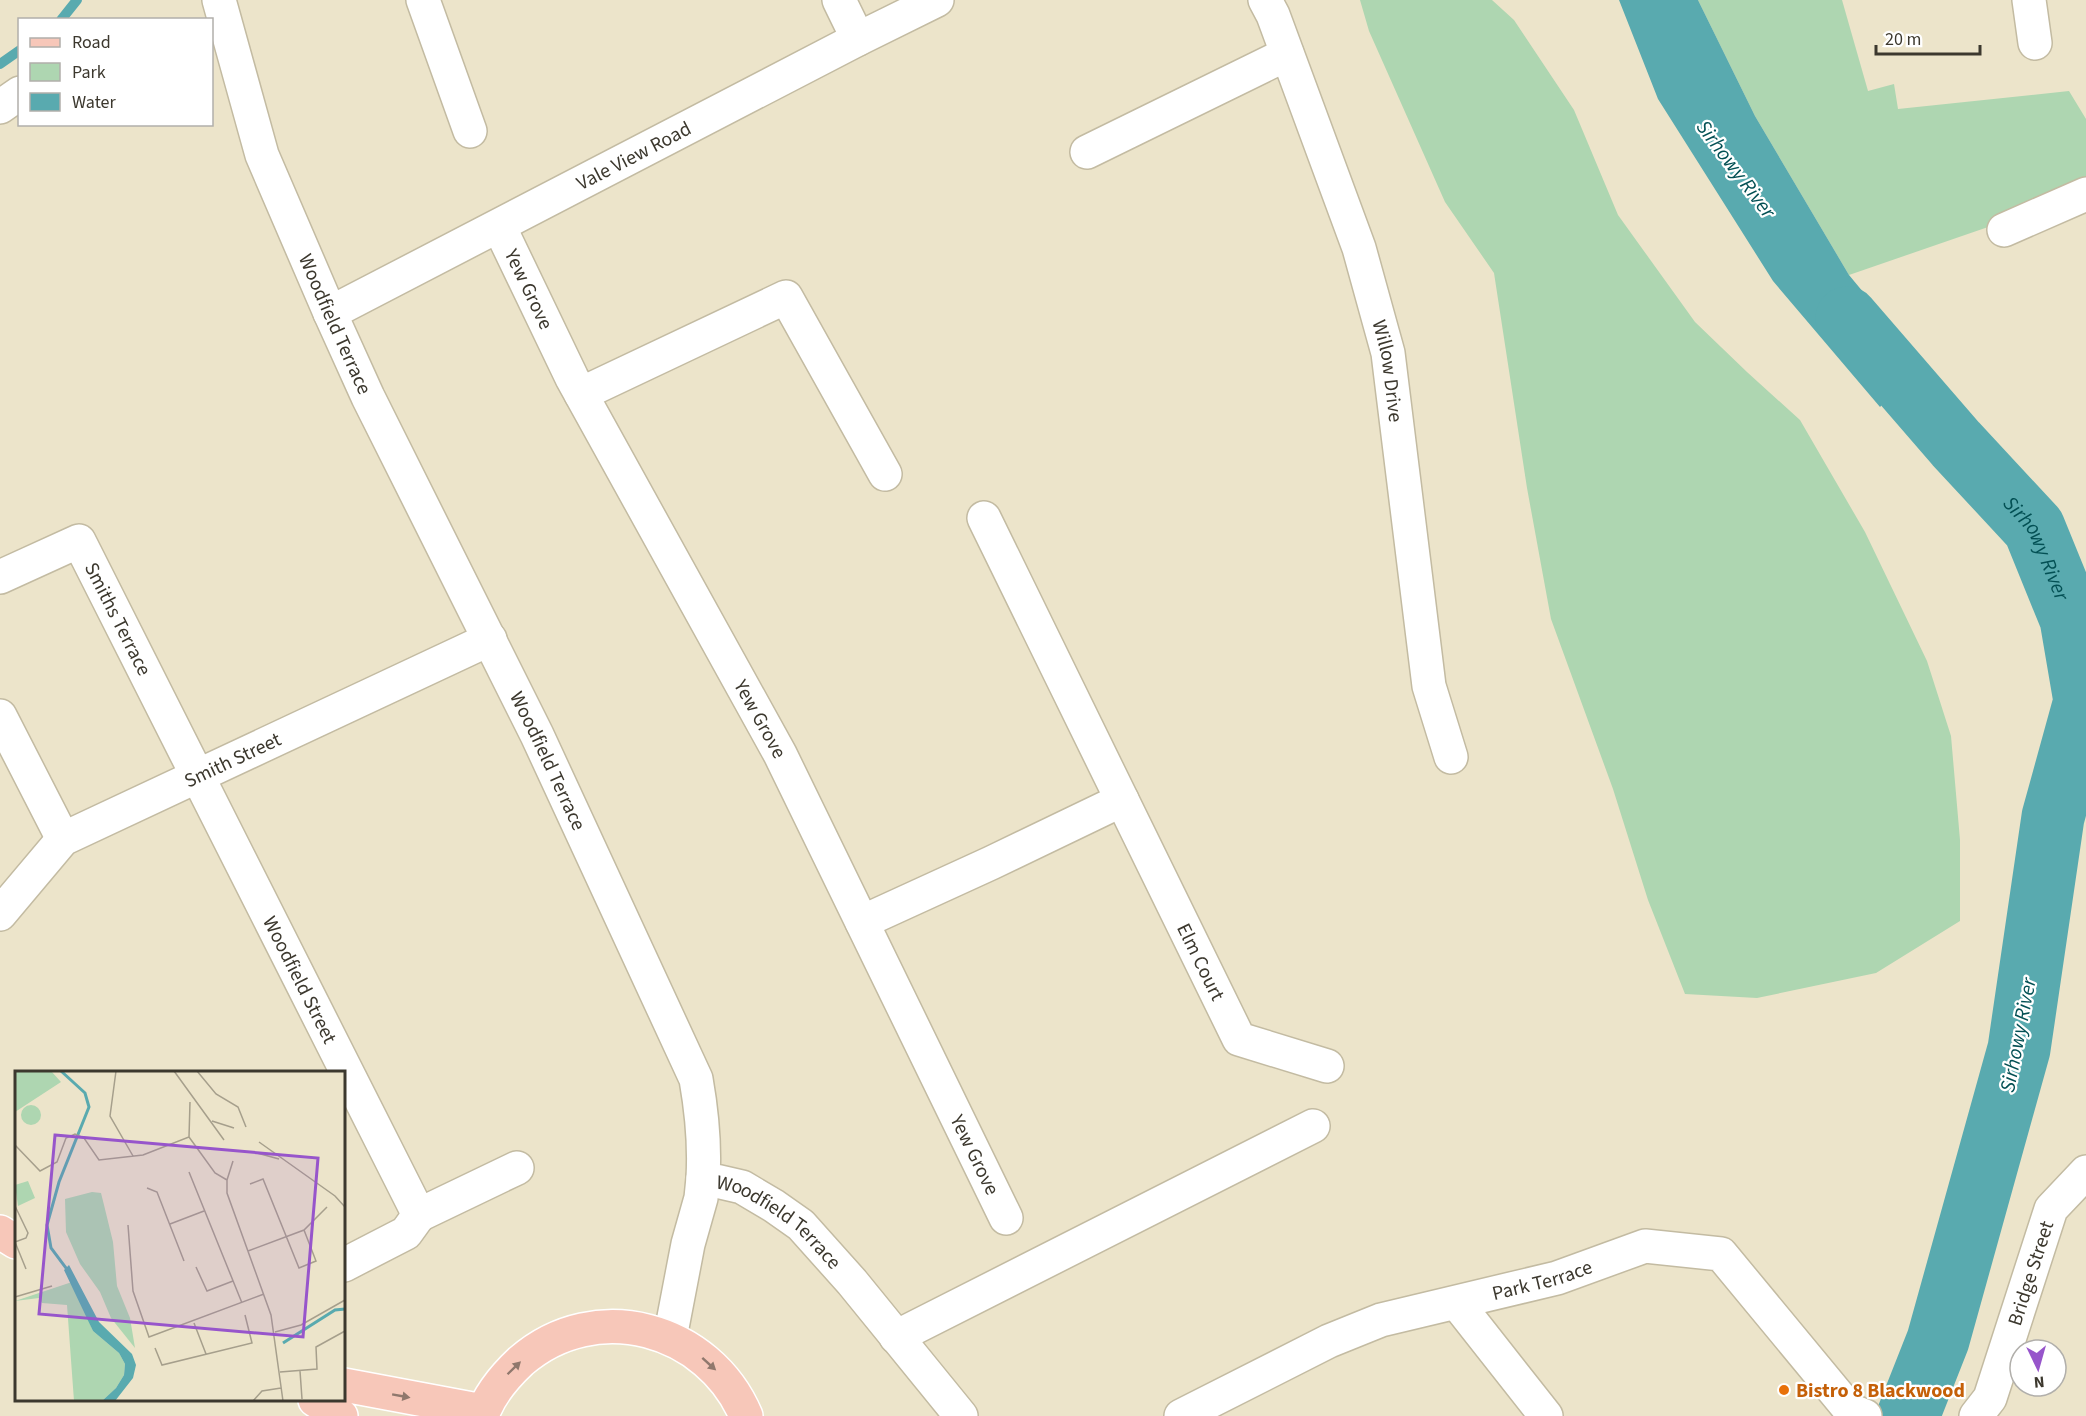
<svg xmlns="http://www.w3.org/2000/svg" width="2086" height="1416" font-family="'Source Sans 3',sans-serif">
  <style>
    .green { fill: #aed6b1 }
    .water { fill: #59aaaf }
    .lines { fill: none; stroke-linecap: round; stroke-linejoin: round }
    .stream { stroke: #59aaaf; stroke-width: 10 }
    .river { stroke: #59aaaf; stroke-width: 63 }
    .minor-casing { stroke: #c3bba2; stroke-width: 36 }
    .major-casing { stroke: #fff; stroke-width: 36 }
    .minor { stroke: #fff; stroke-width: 33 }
    .major { stroke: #f7c7b9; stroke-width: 33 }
    .oneway { fill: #90786d }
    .food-dot { fill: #e8710a; stroke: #fff; stroke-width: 2 }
    .labels { text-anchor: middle; stroke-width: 4.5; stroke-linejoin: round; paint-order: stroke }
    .street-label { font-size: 20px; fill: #3c382e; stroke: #fff }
    .food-label { font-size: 20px; font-weight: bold; fill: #c56008; stroke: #fff; text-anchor: start }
    .water-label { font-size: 21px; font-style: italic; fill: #035054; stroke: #fff }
    .inset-river { fill: none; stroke: #59aaaf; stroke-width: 3 }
    .inset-road { fill: none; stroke: #a69f8c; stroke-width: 1.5 }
    .view { fill: #9755cb; fill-opacity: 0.15; stroke: #9755cb; stroke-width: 3 }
    .inset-edge { fill: none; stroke: #3c382e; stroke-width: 3 }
  </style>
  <rect width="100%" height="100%" fill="#ece4ca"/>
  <!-- green -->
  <path class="green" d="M1360 0H1492L1514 20 1574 110 1618 215 1695 322 1747 372 1800 420 1865 532 1927 661 1951 736 1960 840V921L1876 973 1757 998 1685 994 1648 900 1613 789 1551 619 1527 488 1494 273 1445 202 1369 31Z
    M1698 0H1842L1868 91 1894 84 1898 109 2069 91 2086 119V183L1991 226 1849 275 1755 116Z"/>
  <!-- water -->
  <path class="water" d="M1619 0H1698L1755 116 1849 275 1922 363 1880 407 1773 281 1658 99Z"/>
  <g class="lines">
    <!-- stream -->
    <path class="stream" d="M61 20 77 0
      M0 64 20 50"/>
    <!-- river -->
    <path class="river" id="s1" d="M1847 318 1956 444 2034 528 2071 619 2085 701 2053 817 2019 1049 1938 1340 1908 1416"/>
    <defs>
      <g id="minor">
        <path id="s2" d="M219 0 262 155 330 313 368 397 537 735 696 1079C702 1113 705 1144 703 1178L742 1187 774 1206 801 1225 852 1282 961 1416"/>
        <path d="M423 0 470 131"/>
        <path d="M839 0 858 39"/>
        <path id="s3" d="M1265 0 1273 15 1359 248 1388 353 1429 686 1451 757"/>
        <path d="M2029 0 2035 43"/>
        <path d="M0 107 20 93"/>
        <path d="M1087 152 1287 54"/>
        <path id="s4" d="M499 226 572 378 780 754 1006 1218"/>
        <path d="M2004 230 2086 194"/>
        <path id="s5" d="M330 313 858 39 937 0"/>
        <path d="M581 394 786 297 885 474"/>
        <path id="s6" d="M984 518 1239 1039 1327 1066"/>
        <path id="s7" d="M0 577 79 541 419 1215 517 1168"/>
        <path d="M0 716 63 839"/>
        <path id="s8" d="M0 914 63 839 490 639"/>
        <path d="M862 922 991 863 1122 800"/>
        <path d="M344 1265 406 1233 419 1215"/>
        <path d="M1457 1303 1546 1416"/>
        <path d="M896 1337 1313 1126"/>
        <path d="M670 1338 688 1244 701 1198 703 1178"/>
        <path id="s9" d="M1181 1416 1329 1341 1381 1320 1557 1278 1645 1246 1721 1254 1850 1410 1865 1416"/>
        <path id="s10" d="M1976 1416 1990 1398 2051 1209 2086 1172"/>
      </g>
      <path id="major" d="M0 1232 16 1242
        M344 1385 483 1411
        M315 1400 341 1416
        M482 1416C489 1395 505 1376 521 1361 596 1296 709 1328 746 1416"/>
    </defs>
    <!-- minor casing -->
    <use href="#minor" class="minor-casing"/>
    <!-- major casing -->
    <use href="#major" class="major-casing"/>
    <!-- minor -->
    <use href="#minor" class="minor"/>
    <!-- major -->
    <use href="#major" class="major"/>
  </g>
  <!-- one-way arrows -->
  <defs><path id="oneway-solid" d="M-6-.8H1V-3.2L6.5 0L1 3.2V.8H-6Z" transform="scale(1.5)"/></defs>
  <g class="oneway">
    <use href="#oneway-solid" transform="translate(709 1364) rotate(42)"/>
    <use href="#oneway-solid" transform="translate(514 1368) rotate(-44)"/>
    <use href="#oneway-solid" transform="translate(401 1396) rotate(10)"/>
  </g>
  <!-- markers -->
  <circle class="food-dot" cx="1784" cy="1390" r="6"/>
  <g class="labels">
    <!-- street labels -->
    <g class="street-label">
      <text dy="7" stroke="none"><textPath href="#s5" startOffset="342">Vale View Road</textPath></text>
      <text dy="7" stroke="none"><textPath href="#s4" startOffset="70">Yew Grove</textPath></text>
      <text dy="7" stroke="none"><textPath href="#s2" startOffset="345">Woodfield Terrace</textPath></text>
      <text dy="7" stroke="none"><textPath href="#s3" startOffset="392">Willow Drive</textPath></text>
      <text dy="7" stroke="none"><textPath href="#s7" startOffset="174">Smiths Terrace</textPath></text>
      <text dy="7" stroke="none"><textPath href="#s4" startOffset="558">Yew Grove</textPath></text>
      <text dy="7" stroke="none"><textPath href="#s8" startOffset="285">Smith Street</textPath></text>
      <text dy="7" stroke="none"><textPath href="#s2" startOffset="831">Woodfield Terrace</textPath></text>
      <text dy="7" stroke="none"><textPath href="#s6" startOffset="494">Elm Court</textPath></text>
      <text dy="7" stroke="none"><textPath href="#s7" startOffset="578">Woodfield Street</textPath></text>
      <text dy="7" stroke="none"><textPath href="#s4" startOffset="1044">Yew Grove</textPath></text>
      <text dy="7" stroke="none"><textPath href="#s2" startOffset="1371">Woodfield Terrace</textPath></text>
      <text dy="7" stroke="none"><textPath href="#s10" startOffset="154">Bridge Street</textPath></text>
      <text dy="7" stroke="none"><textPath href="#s9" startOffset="388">Park Terrace</textPath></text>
    </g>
    <!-- food labels -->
    <g class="food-label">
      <text x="1796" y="1397">Bistro 8 Blackwood</text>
    </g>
    <!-- water labels -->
    <g class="water-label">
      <text transform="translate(1736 169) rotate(53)" y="7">Sirhowy River</text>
      <text dy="7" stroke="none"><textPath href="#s1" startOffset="300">Sirhowy River</textPath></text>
      <text transform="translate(2018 1035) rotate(-79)" y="7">Sirhowy River</text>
    </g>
  </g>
  <!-- overview -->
  <g transform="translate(15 1071)">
    <rect width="330" height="330" fill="#ece4ca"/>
    <path d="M0 0H36L46 11 0 41ZM6 44a10 10 0 1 1 20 0a10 10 0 1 1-20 0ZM13 110 20 127 3 135 0 114ZM77 121 86 122 89 134 98 171 102 215 115 247 120 277 96 247 85 221 65 193 51 161 50 128ZM57 211 78 260 104 282 110 293 109 304 101 317 87 330H59L52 234 27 232 24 227 0 230Z" fill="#aed6b1"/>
    <path d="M54 194 84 251 117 283 121 294 118 307 100 330H87L101 317 109 304 110 293 104 282 78 260 49 199Z" fill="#59aaaf"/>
    <path class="inset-river" d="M46 0 70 22 74 36 44 111 32 154 36 177 57 205M268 272 320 239 330 238"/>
    <path class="inset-road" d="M101 0 95 45 118 85M159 0 209 69M182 0 201 23 223 36 231 56M197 50 219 57M174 66 200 102 212 109V122L256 244 268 330M244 71 320 125 330 136M0 74 25 100 42 91 51 67 60 63 69 67 84 89 128 84 174 66 175 31M242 82 264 88M174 101 227 232M212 109 218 90M235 113 248 108 284 197 301 190 289 159M132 117 142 121 169 190M0 135 13 162 11 167 0 171M155 153 189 140M113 154 118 220 134 266 249 223M0 171 11 198M233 180 289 159 312 136M181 196 192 220 218 210M0 226 37 215M179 252 191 283M260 261 286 254 330 229M140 277 147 294 237 272 230 244M285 300 287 328M265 301 302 298 301 276 330 260M238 330 247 320 266 317"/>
    <path class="view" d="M40 64 303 87 288 266 24 243Z"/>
    <rect width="330" height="330" class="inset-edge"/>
  </g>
  <!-- legend -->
  <rect x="18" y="18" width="195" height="108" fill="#ffffff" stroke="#b1afab" stroke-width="1.5"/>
  <rect x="30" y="38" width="30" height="9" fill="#f7c7b9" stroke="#b1afab" stroke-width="1.5"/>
  <text x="72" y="48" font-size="18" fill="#3c382e">Road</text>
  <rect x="30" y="63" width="30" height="18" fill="#aed6b1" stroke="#b1afab" stroke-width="1.5"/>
  <text x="72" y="78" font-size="18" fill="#3c382e">Park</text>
  <rect x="30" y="93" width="30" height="18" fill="#59aaaf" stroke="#b1afab" stroke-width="1.5"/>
  <text x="72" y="108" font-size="18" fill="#3c382e">Water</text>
  <!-- north arrow -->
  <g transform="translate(2038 1368) rotate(175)"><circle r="28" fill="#ffffff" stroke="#b1afab" stroke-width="1.5"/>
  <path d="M0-4.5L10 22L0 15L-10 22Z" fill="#9755cb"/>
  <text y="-9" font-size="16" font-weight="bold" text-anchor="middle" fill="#3c382e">N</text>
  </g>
  <!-- scale -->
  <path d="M1876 45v9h104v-9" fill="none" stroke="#3c382e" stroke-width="3"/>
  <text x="1885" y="45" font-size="18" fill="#3c382e" stroke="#ffffff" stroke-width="4.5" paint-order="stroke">20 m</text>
</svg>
